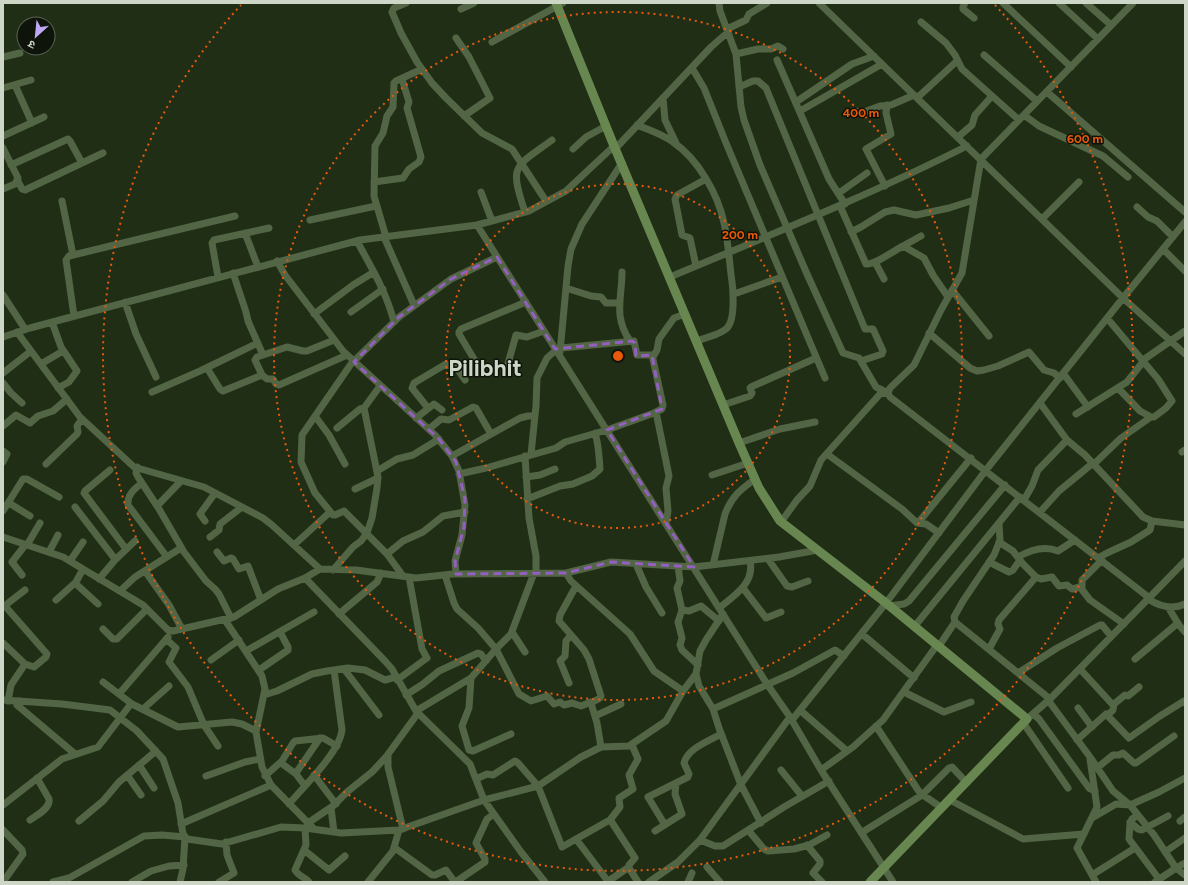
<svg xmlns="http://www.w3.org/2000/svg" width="1188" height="885" font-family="Figtree,'Noto Sans Devanagari',sans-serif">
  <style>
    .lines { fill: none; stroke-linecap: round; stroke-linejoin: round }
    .street { stroke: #526544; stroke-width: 7 }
    .secondary { stroke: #688750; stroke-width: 9 }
    .marked { fill: none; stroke: #945fc1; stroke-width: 3; stroke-dasharray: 8 5; stroke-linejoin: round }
    .ring { fill: none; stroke: #e8590c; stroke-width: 2; stroke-dasharray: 2 4 }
    .labels { text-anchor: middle; stroke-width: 3; stroke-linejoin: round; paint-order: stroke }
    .town-label { font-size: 23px; font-weight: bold; fill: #cdd6c7; stroke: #0e1409 }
    .centre { fill: #e8590c; stroke: #0e1409; stroke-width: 2 }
    .ring-label { font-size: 12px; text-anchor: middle; font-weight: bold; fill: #e8590c; stroke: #0e1409; stroke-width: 3; stroke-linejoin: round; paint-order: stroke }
  </style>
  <rect width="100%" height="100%" fill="#212e16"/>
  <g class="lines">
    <!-- street -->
    <path class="street" d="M406 3 394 8 392 12 401 33 417 62 432 83 446 98 482 133 512 149 546 201
      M719 3 720 11 736 54 741 107 744 120 760 165 807 274 843 353 859 358 876 387 888 393
      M819 3 1123 298 1185 354
      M965 3 963 7V9L974 18
      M1003 3 1071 67
      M1059 3 1098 39
      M1086 3 1111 25
      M461 9 474 3
      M921 22 946 43 955 55 962 69 1019 120
      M727 29 746 20 749 14 767 3
      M456 38 469 57 490 98 464 116
      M492 42 563 3
      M736 54 758 49H771L778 46 783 49
      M984 55 1037 101
      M3 57 20 53
      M777 60 829 179 845 204
      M692 68 704 88 726 143 825 378
      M15 85 32 123
      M739 87 753 81H758L766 88 768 93 865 329H873L883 351 882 354 861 361
      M3 88 31 80
      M1047 92 1185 212
      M663 98 665 120 676 143
      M917 98 957 61
      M796 102 852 64 874 56
      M800 111 882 64
      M855 113 864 112 880 106 891 105 914 95
      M1024 115 1039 126 1103 156 1128 177
      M637 125C649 130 662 134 673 142 698 159 718 194 724 223 728 240 729 258 731 274 733 286 736 319 727 328 722 334 705 338 696 341
      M3 136 44 117
      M958 137 972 125 975 115 992 96
      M3 148 18 178 15 184 3 189
      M573 149 586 137 606 126
      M615 149 711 47 728 32
      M11 165 68 139 70 141 82 163
      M18 181 22 189 25 190 103 153
      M374 182 403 178 409 169 419 162 421 157 407 108 409 102 402 79
      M885 186 866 149 891 134 886 113 887 105
      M481 192 492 221
      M839 193 867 173
      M62 201 73 255
      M840 206 866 264C875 265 895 250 903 246L924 258 933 275 948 297
      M1137 207 1148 217 1157 221 1173 237
      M525 212C509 164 514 168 552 140
      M1042 219 1079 182
      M310 220 376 206
      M477 225 767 684 790 717 821 770 893 882
      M851 232 861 227 885 212 894 210 916 215 949 208 974 200
      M245 233 258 267
      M384 237 414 305
      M386 237 374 196 375 146 383 133 387 116 393 107 394 83 396 81 422 69
      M357 241C372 269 386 291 394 322
      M903 246 921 236
      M1163 249 1185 271
      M277 261 285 275 343 351 435 435 452 456 459 471 465 505 462 535 455 561 456 574
      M875 262 884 279
      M696 266 690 238 682 235 675 199 677 195 706 179
      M622 272C622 299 613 316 630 341
      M233 273 246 312 248 321 263 355
      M218 277 212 243 214 240 269 228
      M670 277C770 235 870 195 967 146
      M566 288 591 296 601 297 606 303H619
      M952 290 989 336
      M734 294 782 277
      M3 295 25 329
      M125 302 136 334 156 377
      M351 312 383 289
      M314 314 353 285 374 272
      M74 316 66 260 69 256 235 216
      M1107 318 1158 379 1172 401 1166 408 1154 417H1151L1140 411 1118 388
      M52 322 61 347 77 371 69 382 58 388
      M17 332 80 417 134 467 204 487 263 518 272 525 320 569
      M929 333 970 368 977 371 984 370 998 366 1029 352 1044 370 1054 373 1060 378
      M3 337 30 328 360 240 477 225 529 211 566 191 614 146
      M560 352 568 266 571 249 582 224 622 163
      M653 357 657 350 659 339 674 318 685 314
      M474 359 459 334V332L461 329 526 302
      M41 364 63 351
      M507 367 516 335 527 337 544 331
      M207 368 220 389 223 391 262 375 267 379H273L276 384 279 385 347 355
      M3 373 31 351
      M1063 373 1088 407
      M262 375 255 360 257 357 287 347 303 351H307L334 340
      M3 383 11 393 22 403
      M152 392 200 371 258 343
      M1040 403 1067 440 1085 455 1143 517 1152 521 1185 525
      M723 405 750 396 752 393 750 388 751 387 816 358
      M428 408 412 388 414 383 446 364 450 366 454 364 465 380
      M656 412 669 476 666 488 668 511 666 524
      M1076 414 1127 382 1146 358 1185 331
      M315 416 329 435 345 464
      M416 418 434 404 442 410
      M3 426 16 415 30 423 38 416 53 411 67 399
      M337 428 360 409 364 408
      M429 429 441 419 449 420 473 407 476 408 491 434
      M739 443 780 429 815 422
      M3 451 7 454 3 462
      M1182 452 1185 450
      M531 454 536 406 537 378 547 358 556 350
      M827 454 902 509 917 523 926 524 939 533
      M452 456 520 418 528 416H535
      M525 456 529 518 536 556V573
      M46 464 77 434 78 432 77 426 82 419
      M1094 464 1121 438 1151 417
      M137 467 136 473 138 477 159 509 184 552 206 581 215 589 219 594 231 618
      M110 470 85 491 84 493 126 549
      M377 471 397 459 413 455 439 439
      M459 474 486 468 556 448 565 442 607 430 654 413 662 409 663 405 652 355H637L634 341 561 348
      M712 475 748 463
      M526 477 540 475 555 469
      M142 483C134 489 127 495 128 505L167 557
      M355 489 378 478
      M527 499 560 486 573 484 592 476 600 469C599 456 599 446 595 433
      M1024 500 1032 486 1038 470 1067 440
      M9 503 30 516
      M157 506 181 481
      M75 507 115 559
      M3 511 23 479H27L59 497
      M1040 512 1059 491 1093 463
      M205 521 200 514 215 493
      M781 522 797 500 810 486 821 460 880 394 888 393
      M918 523 971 458
      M999 524 1000 540 994 555 963 601 954 617 955 622 1050 699
      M3 537 63 557 143 605 168 630 173 631 234 617 278 589 305 578 320 569 356 570 416 578 453 574 566 573 611 562 694 567 779 557 818 550
      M210 537 219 530 220 524 242 507
      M999 542 1013 551 1023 564 1036 577 1041 579 1052 577 1059 586 1067 585 1072 589 1080 587 1090 600 1124 624
      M27 545 40 523
      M294 545 330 512
      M49 552 58 535
      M217 552 224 561 231 558 233 559 239 569 248 566 261 600
      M387 554 403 541 423 532 443 516 465 512
      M1018 557C1030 550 1044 545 1058 551L1075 540
      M1098 558 1107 553 1131 542 1150 530 1152 521
      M768 559 787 586 792 587 808 581
      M70 561 83 542
      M1185 561 1148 599C1159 606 1172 610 1185 604
      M989 562 1009 572 1013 570 1020 560
      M636 564 646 587 662 613
      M713 565 725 514C732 496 740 490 755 479
      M678 566 680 581 677 588 682 610 678 622 682 638 680 645 682 650 698 665
      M333 570 353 547 361 541 367 533 372 518 377 488 378 477 364 408 380 386
      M145 571 169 605 182 629
      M566 573 571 581 630 634 654 671 683 691
      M22 575 12 562 26 544
      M445 575 454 603 457 609 478 628 496 649 519 694 531 701 547 696 554 704 560 702 564 705 572 703 581 706 591 702
      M403 576 387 554 344 511 335 515H333L315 493 301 462 302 435 351 364 399 317 451 279 497 257
      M305 578 385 661 392 669 416 711 470 764 484 800 538 786 581 757 601 747 629 746 666 721 683 691 696 674 700 651 706 640 723 614
      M99 579 115 560 135 541
      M75 583 98 604
      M576 586 560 615 559 621 584 650 589 659 601 696 600 698 591 703 597 723 601 747
      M743 588 766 618 781 612
      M1082 588V580L1102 560
      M120 591 135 577 181 548
      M56 600 76 582 83 569
      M5 606 47 654 46 657 34 667 25 664
      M889 606 904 604 909 601 1005 485
      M3 607 25 590
      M1168 607 1179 625 1185 632
      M719 608C734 596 755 583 750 561
      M682 610 689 611 701 606 719 621
      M339 614 377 582 381 573
      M225 620 262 676 265 689 256 732 262 767 271 785 314 829
      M914 627 1020 497
      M103 629 113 639H117L147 609
      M512 632 525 652
      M862 634 914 678
      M166 639 176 648 169 662 188 687 204 725 218 746
      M3 643 25 664 11 685 8 701
      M939 646 955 622
      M989 649 1000 629 998 624 999 620 1036 577
      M246 651 314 612
      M1135 659 1178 623
      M211 660 239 640
      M344 669 379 715
      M1080 669 1113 705
      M259 670 288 650V647L280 632
      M1018 673 1057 648 1100 625H1102L1111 636
      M696 674 699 686 713 709 719 728 741 785 761 823
      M471 678 469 708 462 726 469 750 473 751 511 734
      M397 680 427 658 422 649 409 577
      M103 682 132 704
      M569 683 560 661 565 656 566 641 571 635
      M904 692 944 712 971 702
      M119 694 168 637
      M264 695 277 691 312 674 327 671 348 668 365 670 385 680 396 677
      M406 695 423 684 439 671 478 653 481 654 486 661
      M3 700 62 704 110 710 137 731 163 759 178 803 183 834 187 839 222 844 281 827 305 828 341 833 399 830 484 800 521 852 545 882
      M1048 700 1090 757 1113 791 1130 805 1154 835 1176 868 1185 863
      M20 701 17 705 75 754
      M1078 708 1092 727
      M143 709 169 686
      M713 709 793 673 835 650 844 656
      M416 711 471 678 496 649 511 634 534 573
      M801 711 847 751
      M1033 714 1039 719 1089 788 1095 791
      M1108 715 1113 710 1114 704 1125 695 1128 696 1139 687
      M595 716 621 704
      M1027 719 1050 699 1147 600V596L890 397 888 393 890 388 914 365 941 310 962 273 981 159 1133 3
      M792 720 886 603 986 470 1123 298 1185 222
      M1024 724 1068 788
      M876 726 920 793 942 808
      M1077 740 1106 714 1129 738 1160 716 1184 701 1185 703
      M388 755V767L403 829
      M1090 759 1097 807 1077 848 1096 882
      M281 763 296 774 305 786
      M139 765 154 788
      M1097 768 1113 755H1119L1123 753 1134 763H1136L1174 736
      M781 770 802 796
      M821 770 853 747 883 720 937 645
      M296 773 320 738
      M127 775 141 795
      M314 775 336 804
      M206 776 245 762 260 759
      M265 776 282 761 293 743 295 741 323 738 337 746
      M476 779 487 774 493 775 515 761 518 763 538 786 562 847 608 821H611L635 858 629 865V868L638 882
      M950 800 1023 839 1084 834
      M289 804C304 786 340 752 342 730L334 670
      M3 805 62 759 98 747 130 705 132 704 178 727 232 722 242 724 256 731
      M331 808 334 832
      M1138 815 1132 819 1130 823 1129 839 1159 879
      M1092 818 1116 804 1130 805 1159 792 1185 778
      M30 820C37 815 51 808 49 799L37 778
      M610 820 620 807 619 798 633 789 629 775 638 759 632 745
      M79 821 103 801 119 782 156 751
      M1180 821 1185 817
      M1130 822 1138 829 1142 830 1168 816
      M308 823 333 806 347 792 372 772 386 757 418 713
      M181 824 271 785
      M665 825 648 797 688 777 689 774 684 763C688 748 709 741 721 734
      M305 828 306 845 295 870C298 876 305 877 309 882
      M3 830 22 850 23 854 3 882
      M748 830 764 849 768 851 794 849 809 845 827 835
      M655 831 682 814 675 794 676 783
      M861 833 922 795 949 768 952 767 967 783
      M576 839 607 880H610L629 867
      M700 840 715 846H723L784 807 829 781
      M807 845 820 861V864L813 873 822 882
      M395 848 432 875H435L446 870 454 881H457L485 862V859L476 843 487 819 494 814
      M304 850 329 870 345 856
      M1165 852 1185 838
      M707 867 720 882
      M1092 875 1135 848
      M53 882 69 878 144 836 162 835 185 837 183 869 180 882
      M132 882 151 871 169 866 184 865
      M219 882 234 873 227 855 226 842
      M368 882 393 851 399 830
      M649 882 678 862 700 840 790 717
      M688 882 692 873
      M1155 882 1176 868 1185 875"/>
    <!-- secondary -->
    <path class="secondary" d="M556 3 614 146 739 443 759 488 780 521 886 603 1027 719 870 882"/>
  </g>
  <!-- marked area -->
  <path class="marked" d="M497 257 555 349 632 341 635 343 636 356 652 355 662 409 607 430 694 567 611 562 566 573 456 574 455 561 464 527 465 499 456 462 439 439 354 362 399 317 451 279Z"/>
  <!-- distance rings -->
  <g class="ring">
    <circle cx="618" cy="356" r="172"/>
    <circle cx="618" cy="356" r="344"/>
    <path d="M995 5A515 515 0 1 1 241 5"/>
  </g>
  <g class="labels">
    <!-- town labels -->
    <g class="town-label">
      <text x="485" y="376">Pilibhit</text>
    </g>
  </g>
  <circle cx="618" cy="356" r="6" class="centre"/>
  <g class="ring-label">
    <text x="861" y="117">400 m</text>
    <text x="1085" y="143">600 m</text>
    <text x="740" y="239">200 m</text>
  </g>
  <!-- border -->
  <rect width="1188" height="885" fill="none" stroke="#cdd6c7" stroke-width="8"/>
  <!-- north arrow -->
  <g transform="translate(36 36) rotate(207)"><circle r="19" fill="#0e1409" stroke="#5a6255"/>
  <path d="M0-3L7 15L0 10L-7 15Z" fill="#bfa9f4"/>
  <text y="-6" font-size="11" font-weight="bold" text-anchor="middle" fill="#cdd6c7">उ</text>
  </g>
</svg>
